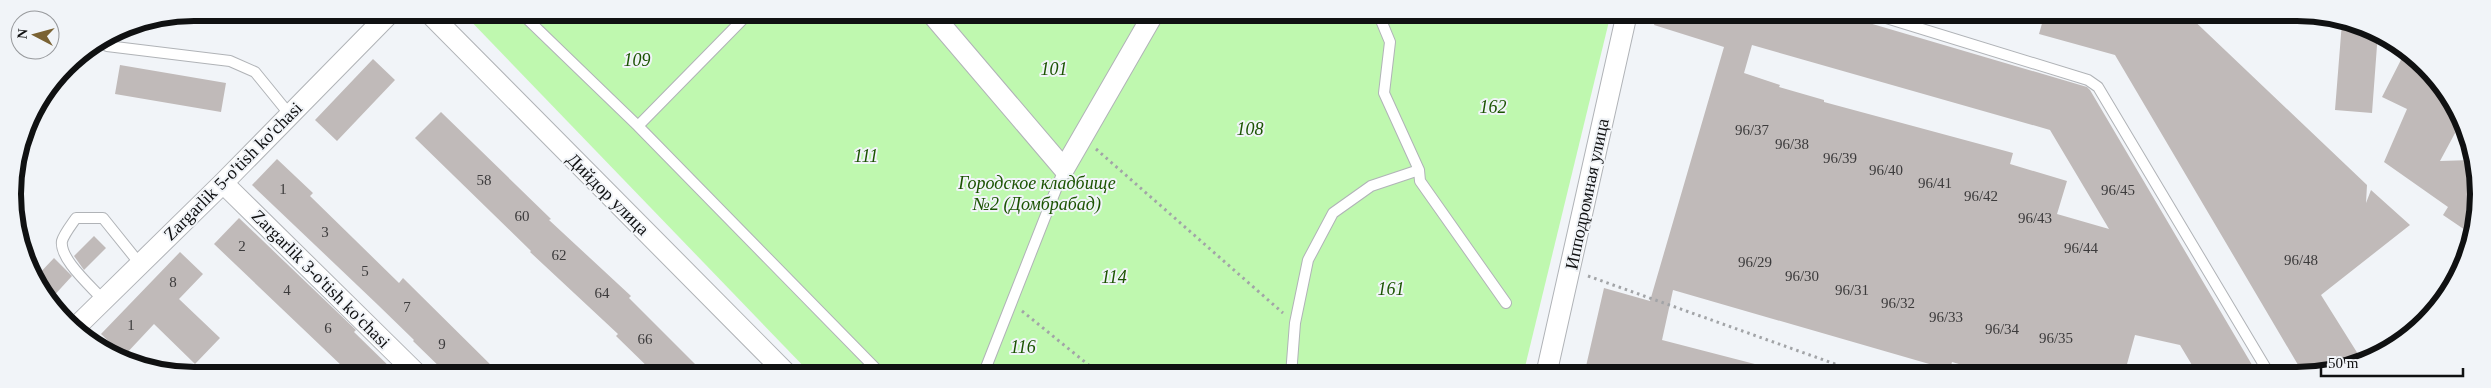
<svg xmlns="http://www.w3.org/2000/svg" width="2491" height="388" font-family="Georgia,serif">
  <style>
    .green { fill: #bff8af }
    .building { fill: #c0bab9; fill-rule: evenodd }
    .lines { fill: none; stroke-linecap: round; stroke-linejoin: round }
    .lane-casing { stroke: #b0b3b7; stroke-width: 12 }
    .street-casing { stroke: #b0b3b7; stroke-width: 22 }
    .path { stroke: #a2a4a7; stroke-width: 3; stroke-dasharray: 2.5 4; stroke-linecap: butt }
    .lane { stroke: #fff; stroke-width: 10 }
    .street { stroke: #fff; stroke-width: 20 }
    .labels { text-anchor: middle; stroke-width: 4; stroke-linejoin: round; paint-order: stroke }
    .number-label { font-size: 15px; fill: #3c3b3c }
    .park-label { font-size: 18px; font-style: italic; fill: #1b5302; stroke: #f1f4f8 }
    .street-label { font-size: 18px; fill: #101112; stroke: #f1f4f8 }
    .rim { fill: none; stroke: #101112; stroke-width: 6 }
  </style>
  <rect width="100%" height="100%" fill="#f1f4f8"/>
  <!-- green -->
  <path class="green" d="M463 13H1611L1523 375H812Z"/>
  <!-- building -->
  <path class="building" d="M1658 13H1835L2087 87 2090 90 2258 375H2198L2180 345 2135 335 2124 375H2025L2010 370 2008 375H1997L1952 362 1950 370 1673 290 1662 340 1778 370 1777 375H1584L1604 288 1650 301 1724 47 1654 25ZM1752 45 2050 130 2109 229 2057 214 2067 181 2010 164 2013 153 1824 102V100L1779 87 1780 85 1744 73Z
    M2045 13H2186L2367 185 2366 203 2371 190 2410 225 2321 295 2363 362 2304 375 2115 55 2039 34Z
    M2342 22 2378 32 2372 113 2335 110Z
    M2405 52 2434 75 2461 122 2440 161 2472 160 2478 206 2471 234 2443 215 2448 207 2384 162 2407 109 2382 97Z
    M373 59 395 80 337 141 315 120Z
    M120 65 226 83 221 112 115 94Z
    M441 112 551 219 549 220 631 296 629 298 706 375H656L616 336 618 334 530 252 531 251 415 138Z
    M277 159 313 193 310 196 353 238 399 283 403 278 501 375H448L413 341 414 340 378 305 252 185Z
    M239 218 356 330 354 332 398 375H335L343 367 214 244Z
    M94 236 106 248 84 270 74 256Z
    M180 252 203 274 179 299 220 338 195 364 154 324 124 356 101 334Z
    M54 258 72 276 50 300 36 277Z"/>
  <g class="lines">
    <defs>
      <path id="lane" d="M521 13 638 126 882 375
        M1378 13 1390 42 1384 93 1419 170 1420 181 1506 303
        M1870 13 2088 80 2098 87 2270 375
        M107 46 230 61 255 72 290 115
        M638 126 749 13
        M103 300C92 287 59 259 62 241 64 234 72 224 76 218H103L140 264
        M983 375 1064 169
        M1291 375 1295 323 1308 260 1333 213 1371 186 1419 170"/>
      <path id="street" d="M429 13 788 375
        M931 13 1064 169 1154 13
        M223 183 418 375
        M76 327 223 183 390 13
        M1546 375 1627 13"/>
    </defs>
    <!-- lane casing -->
    <use href="#lane" class="lane-casing"/>
    <!-- street casing -->
    <use href="#street" class="street-casing"/>
    <!-- path -->
    <path class="path" d="M1096 149 1283 313
      M1588 276 1866 375
      M1022 311 1101 375"/>
    <!-- lane -->
    <use href="#lane" class="lane"/>
    <!-- street -->
    <use href="#street" class="street"/>
  </g>
  <g class="labels">
    <!-- number labels -->
    <g class="number-label">
      <text x="1752" y="135">96/37</text>
      <text x="1792" y="149">96/38</text>
      <text x="1840" y="163">96/39</text>
      <text x="1886" y="175">96/40</text>
      <text x="484" y="185">58</text>
      <text x="1935" y="188">96/41</text>
      <text x="283" y="194">1</text>
      <text x="2118" y="195">96/45</text>
      <text x="1981" y="201">96/42</text>
      <text x="522" y="221">60</text>
      <text x="2035" y="223">96/43</text>
      <text x="325" y="237">3</text>
      <text x="242" y="251">2</text>
      <text x="2081" y="253">96/44</text>
      <text x="559" y="260">62</text>
      <text x="2301" y="265">96/48</text>
      <text x="1755" y="267">96/29</text>
      <text x="365" y="276">5</text>
      <text x="1802" y="281">96/30</text>
      <text x="173" y="287">8</text>
      <text x="287" y="295">4</text>
      <text x="1852" y="295">96/31</text>
      <text x="602" y="298">64</text>
      <text x="1898" y="308">96/32</text>
      <text x="407" y="312">7</text>
      <text x="1946" y="322">96/33</text>
      <text x="131" y="330">1</text>
      <text x="328" y="333">6</text>
      <text x="2002" y="334">96/34</text>
      <text x="2056" y="343">96/35</text>
      <text x="645" y="344">66</text>
      <text x="442" y="349">9</text>
    </g>
    <!-- park labels -->
    <g class="park-label">
      <text x="637" y="66">109</text>
      <text x="1054" y="75">101</text>
      <text x="1493" y="113">162</text>
      <text x="1250" y="135">108</text>
      <text x="866" y="162">111</text>
      <text x="1037" y="189">Городское кладбище<tspan x="1037" dy="21">№2 (Домбрабад)</tspan></text>
      <text x="1114" y="283">114</text>
      <text x="1391" y="295">161</text>
      <text x="1023" y="353">116</text>
    </g>
    <!-- street labels -->
    <g class="street-label">
      <text transform="translate(233 171) rotate(-45)" y="6">Zargarlik 5-o'tish ko'chasi</text>
      <text transform="translate(608 194) rotate(45)" y="6">Дийдор улица</text>
      <text transform="translate(1587 194) rotate(-78)" y="6">Ипподромная улица</text>
      <text transform="translate(321 279) rotate(45)" y="6">Zargarlik 3-o'tish ko'chasi</text>
    </g>
  </g>
  <!-- crop -->
  <path d="M0 0H2491V388H0ZM194 21H2297A173 173 0 0 1 2470 194V194A173 173 0 0 1 2297 367H194A173 173 0 0 1 21 194V194A173 173 0 0 1 194 21Z" fill="#f1f4f8" fill-rule="evenodd"/>
  <path class="rim" d="M194 21H2297A173 173 0 0 1 2470 194V194A173 173 0 0 1 2297 367H194A173 173 0 0 1 21 194V194A173 173 0 0 1 194 21Z"/>
  <!-- north arrow -->
  <g transform="translate(35 35) rotate(276)"><circle r="24" fill="#f1f4f8" stroke="#97999c"/>
  <path d="M0-4L9 19L0 12L-9 19Z" fill="#7a6233"/>
  <text y="-8" font-size="14" font-weight="bold" text-anchor="middle" fill="#101112">N</text>
  </g>
  <!-- scale -->
  <path d="M2321 368v8h142v-8" fill="none" stroke="#101112" stroke-width="2.5"/>
  <text x="2328" y="368" font-size="15" fill="#101112" stroke="#f1f4f8" stroke-width="4" paint-order="stroke">50 m</text>
</svg>
